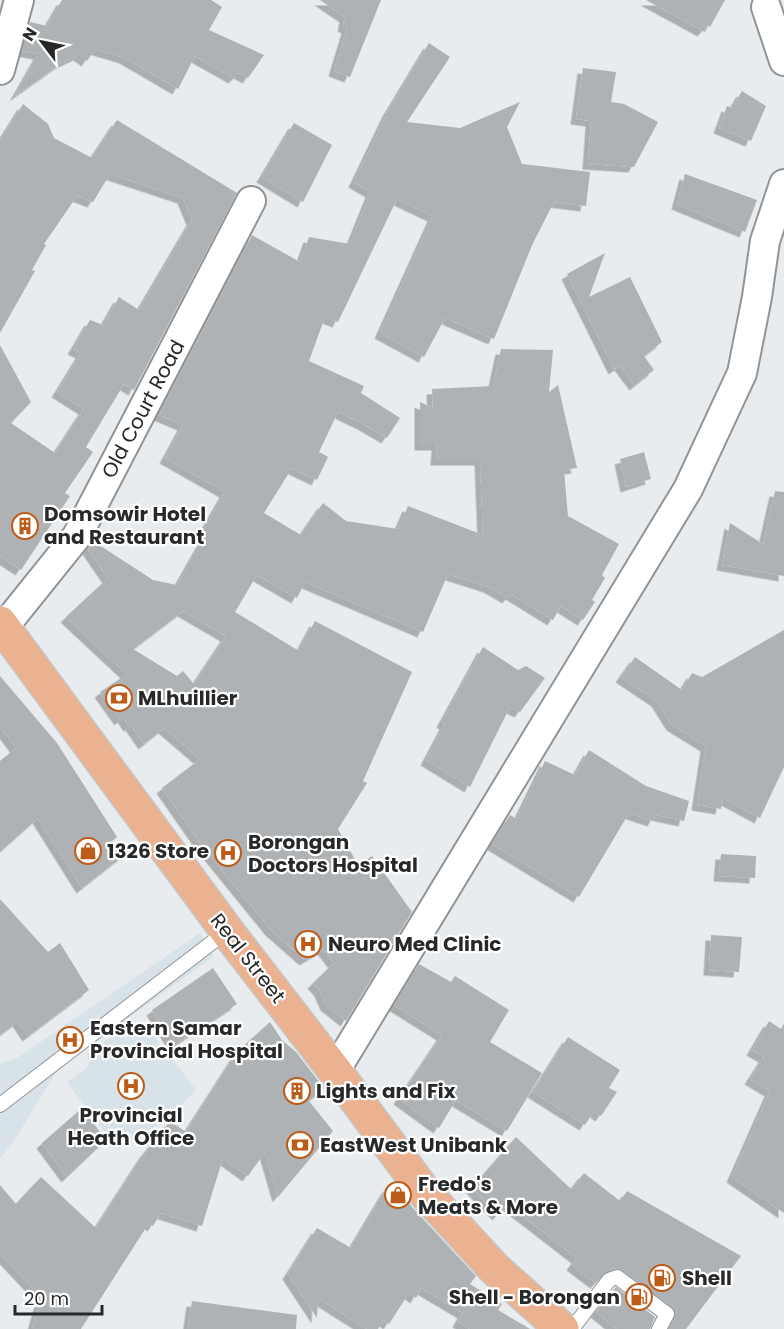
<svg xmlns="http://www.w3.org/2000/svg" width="784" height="1329" font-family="Poppins,sans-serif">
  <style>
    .built { fill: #d8e2e9 }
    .building { fill: #afb2b4; fill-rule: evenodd; filter: url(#shadow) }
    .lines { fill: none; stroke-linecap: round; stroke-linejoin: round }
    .lane-casing { stroke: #919496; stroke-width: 16 }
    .street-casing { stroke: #919496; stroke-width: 32 }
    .primary-casing { stroke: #c7c7c7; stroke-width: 36 }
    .lane { stroke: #fff; stroke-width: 14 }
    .street { stroke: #fff; stroke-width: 28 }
    .primary { stroke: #ebb291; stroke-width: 33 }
    .labels { text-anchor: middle; stroke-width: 4.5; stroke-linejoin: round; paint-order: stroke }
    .street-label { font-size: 20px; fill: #262829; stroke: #fff }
    .poi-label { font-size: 20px; font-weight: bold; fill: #262829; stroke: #fff; text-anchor: start }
  </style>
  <defs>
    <filter id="shadow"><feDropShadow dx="-5.5" dy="5.5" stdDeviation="0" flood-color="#0004"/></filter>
  </defs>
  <rect width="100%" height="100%" fill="#e9ecee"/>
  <!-- built -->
  <path class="built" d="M200 933 213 957 58 1069 12 1144 0 1158V1063L17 1058Z
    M143 1022 196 1090 167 1119 118 1150 67 1082 89 1066 88 1054 118 1031 125 1039Z"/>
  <!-- building -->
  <path class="building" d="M62 0H211L222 7 209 30 264 55 248 78 239 73 234 78 195 56 178 89 125 58 95 49 87 61 79 55 60 64 15 96 39 54 22 51 30 22 47 26Z
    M320 0H381L350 77 334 71 347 28 343 26 345 17Z
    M646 0H725L710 27 708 25 703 31Z
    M429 43 450 57 407 122 460 128 520 102 507 127 522 164 590 172 586 206 554 202 533 243 494 339 445 318 424 357 380 333 433 216 397 199 338 322 325 317 309 361 364 386 361 393 400 418 387 438 363 424 338 412 319 452 328 457 317 480 292 468 264 513 301 535 323 503 346 521 398 529 408 506 483 535 480 460H436L437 445H420V402L433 408 432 389 493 386 501 349 553 350 549 392 558 385 577 468 564 470 568 516 619 544 602 575 605 578 592 600 595 602 583 620 561 606 553 620 511 594 508 598 489 587 448 574 423 632 305 582 297 598 257 575 235 612 299 651 315 621 412 672 363 781 367 783 338 829 358 865 372 856 412 912 346 1021 326 1005 320 991 313 983 334 963 323 949 305 960 271 930 201 844 162 788 200 759 164 728 144 744 131 725 129 726 123 717 120 720 100 692 127 674 66 617 108 578 88 549 93 541 153 580 177 585 205 536 201 534 225 492 165 458 183 425 159 415 252 235 300 262 309 237 350 244 371 192 354 182 388 111ZM183 611 226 636 194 684 183 671 177 676 133 649Z
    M583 68 616 72 611 102 624 104 658 122 634 167 588 164 591 121 576 119Z
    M742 91 766 106 751 141 719 128 727 106 732 108Z
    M23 104 48 124 54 138 92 158 117 120 237 193 134 390 124 384 86 447 93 452 65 493 70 496 21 570 0 556V345L31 402 11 423 55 453 84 409 57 392 81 353 73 349 90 320 103 325 119 297 139 310 192 220 183 198 110 174 93 202 77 196 44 244 46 245 32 270 35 271 0 333V141Z
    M294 123 332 145 303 202 262 177Z
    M685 174 757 200 745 232 677 204Z
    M605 253 589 297 630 277 662 342 644 356 654 370 635 385 620 365 614 369 567 274Z
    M644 452 651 479 626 487 620 459Z
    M775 491 784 492V576L722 565 730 523 763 544Z
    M784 630V767L760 818 723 798 721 809 697 805 706 746 672 725 657 701 621 677 635 657 682 690 692 673 702 677Z
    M483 647 518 670 526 666 545 678 520 712 510 707 470 787 426 760 445 724 442 722Z
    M0 676 57 743 117 837 111 842 124 855 82 888 38 818 0 852V761L16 748 0 726Z
    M589 750 646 786 689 801 684 821 656 815 653 821 629 813 579 897 492 844 510 815 517 819 545 761 575 775Z
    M721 854 756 856 755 878 719 876Z
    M0 899 48 952 60 943 89 990 28 1036 18 1021 0 1035Z
    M711 935 742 937 739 972 709 970Z
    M419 964 451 982 455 976 509 1010 490 1042 542 1073 507 1131 456 1100 439 1128 399 1099 442 1035 394 1005Z
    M213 968 237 1004 174 1045 152 1010Z
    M769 1021 781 1029 784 1023V1213L732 1177 770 1091 750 1079 764 1057 752 1050Z
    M270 1022 282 1040 296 1052 324 1088 309 1101 333 1131 278 1197 265 1152 248 1176 223 1158 202 1226 161 1213 153 1226 149 1223 81 1329H32L41 1297 0 1253V1185L16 1204 41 1177 96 1228 144 1154 170 1121 186 1132 238 1051Z
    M568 1037 620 1070 609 1088 617 1092 601 1116 594 1111 585 1125 533 1092Z
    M82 1108 106 1140 67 1177 42 1143Z
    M516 1137 571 1189 584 1173 620 1201 627 1191 741 1256 686 1329H669L675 1318V1310L622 1270 614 1268 606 1272 596 1283 572 1265 577 1258 507 1204 498 1215 472 1188Z
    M394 1182 412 1207 476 1276 470 1284 502 1304 498 1310 530 1329H470L458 1322 463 1313 421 1288 416 1298 409 1293 389 1324 383 1320 378 1329H367L318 1298 317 1318 288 1274 317 1228 351 1248 387 1188Z
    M616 1287 655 1317 650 1329H617L596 1312Z
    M192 1301 297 1315 296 1329H188Z"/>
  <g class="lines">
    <defs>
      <path id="lane" d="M0 1105 227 931
        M572 1329 609 1280 617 1277 667 1314 659 1329"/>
      <path id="street" d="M766 7 784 61
        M0 70 19 0
        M3 628 77 536 251 201
        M335 1071 688 489 742 373 757 297 765 241 784 184"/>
      <path id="primary" d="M0 623 227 931 335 1071 426 1194 494 1268 562 1329"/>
    </defs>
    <!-- lane casing -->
    <use href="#lane" class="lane-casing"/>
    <!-- street casing -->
    <use href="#street" class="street-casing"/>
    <!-- primary casing -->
    <use href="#primary" class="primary-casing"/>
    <!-- lane -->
    <use href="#lane" class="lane"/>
    <!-- street -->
    <use href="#street" class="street"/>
    <!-- primary -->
    <use href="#primary" class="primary"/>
  </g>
  <!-- icons -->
  <defs>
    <symbol id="building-ring" viewBox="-11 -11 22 22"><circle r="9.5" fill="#fff" stroke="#bc5c18" stroke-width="1.5"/><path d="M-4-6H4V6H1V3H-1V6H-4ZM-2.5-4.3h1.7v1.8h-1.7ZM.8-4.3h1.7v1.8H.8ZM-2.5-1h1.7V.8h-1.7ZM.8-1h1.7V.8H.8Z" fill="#bc5c18"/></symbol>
    <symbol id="bank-ring" viewBox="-11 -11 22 22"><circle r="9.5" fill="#fff" stroke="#bc5c18" stroke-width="1.5"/><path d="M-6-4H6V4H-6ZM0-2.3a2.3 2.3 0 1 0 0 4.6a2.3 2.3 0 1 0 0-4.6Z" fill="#bc5c18"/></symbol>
    <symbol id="shop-ring" viewBox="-11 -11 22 22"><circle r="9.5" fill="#fff" stroke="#bc5c18" stroke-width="1.5"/><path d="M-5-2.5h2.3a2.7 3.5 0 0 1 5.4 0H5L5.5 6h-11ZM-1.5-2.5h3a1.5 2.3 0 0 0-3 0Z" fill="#bc5c18"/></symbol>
    <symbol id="hospital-ring" viewBox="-11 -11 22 22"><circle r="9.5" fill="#fff" stroke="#bc5c18" stroke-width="1.5"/><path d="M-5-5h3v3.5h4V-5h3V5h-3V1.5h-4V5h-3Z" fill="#bc5c18"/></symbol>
    <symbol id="fuel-ring" viewBox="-11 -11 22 22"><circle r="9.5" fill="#fff" stroke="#bc5c18" stroke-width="1.5"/><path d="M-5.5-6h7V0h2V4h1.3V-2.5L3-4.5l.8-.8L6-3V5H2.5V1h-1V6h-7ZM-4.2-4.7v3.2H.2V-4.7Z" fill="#bc5c18"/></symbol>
  </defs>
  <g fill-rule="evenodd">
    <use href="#building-ring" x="10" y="511" width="30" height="30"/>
    <use href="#bank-ring" x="104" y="683" width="30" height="30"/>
    <use href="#shop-ring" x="73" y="836" width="30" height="30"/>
    <use href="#hospital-ring" x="213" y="838" width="30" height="30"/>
    <use href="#hospital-ring" x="293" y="929" width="30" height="30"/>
    <use href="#hospital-ring" x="55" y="1025" width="30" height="30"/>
    <use href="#hospital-ring" x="116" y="1071" width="30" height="30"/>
    <use href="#building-ring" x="282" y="1076" width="30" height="30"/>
    <use href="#bank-ring" x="285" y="1130" width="30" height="30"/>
    <use href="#shop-ring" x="383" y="1180" width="30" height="30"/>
    <use href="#fuel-ring" x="647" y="1263" width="30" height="30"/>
    <use href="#fuel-ring" x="624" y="1282" width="30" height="30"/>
  </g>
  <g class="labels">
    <!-- street labels -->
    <g class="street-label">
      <text transform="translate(143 409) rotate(-62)" y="7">Old Court Road</text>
      <text transform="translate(248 958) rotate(52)" y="7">Real Street</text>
    </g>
    <!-- poi labels -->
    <g class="poi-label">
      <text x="44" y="521">Domsowir Hotel<tspan x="44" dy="23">and Restaurant</tspan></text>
      <text x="138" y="705">MLhuillier</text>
      <text x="248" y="849">Borongan<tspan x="248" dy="23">Doctors Hospital</tspan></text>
      <text x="107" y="858">1326 Store</text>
      <text x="328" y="951">Neuro Med Clinic</text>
      <text x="90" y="1035">Eastern Samar<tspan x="90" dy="23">Provincial Hospital</tspan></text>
      <text x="316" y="1098">Lights and Fix</text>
      <text x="131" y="1122" text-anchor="middle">Provincial<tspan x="131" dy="23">Heath Office</tspan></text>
      <text x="320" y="1152">EastWest Unibank</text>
      <text x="418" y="1191">Fredo's<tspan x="418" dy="23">Meats &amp; More</tspan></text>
      <text x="682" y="1285">Shell</text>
      <text x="620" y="1304" text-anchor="end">Shell - Borongan</text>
    </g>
  </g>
  <!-- north arrow -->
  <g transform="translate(42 42) rotate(302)" stroke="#ffffff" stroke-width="4.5" paint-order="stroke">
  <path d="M0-4.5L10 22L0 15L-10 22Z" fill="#262829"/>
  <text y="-9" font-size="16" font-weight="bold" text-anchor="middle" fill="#262829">N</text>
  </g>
  <!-- scale -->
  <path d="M15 1305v9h87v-9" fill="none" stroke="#262829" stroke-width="3"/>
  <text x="24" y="1305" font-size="18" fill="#262829" stroke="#ffffff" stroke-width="4.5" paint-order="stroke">20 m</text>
</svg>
